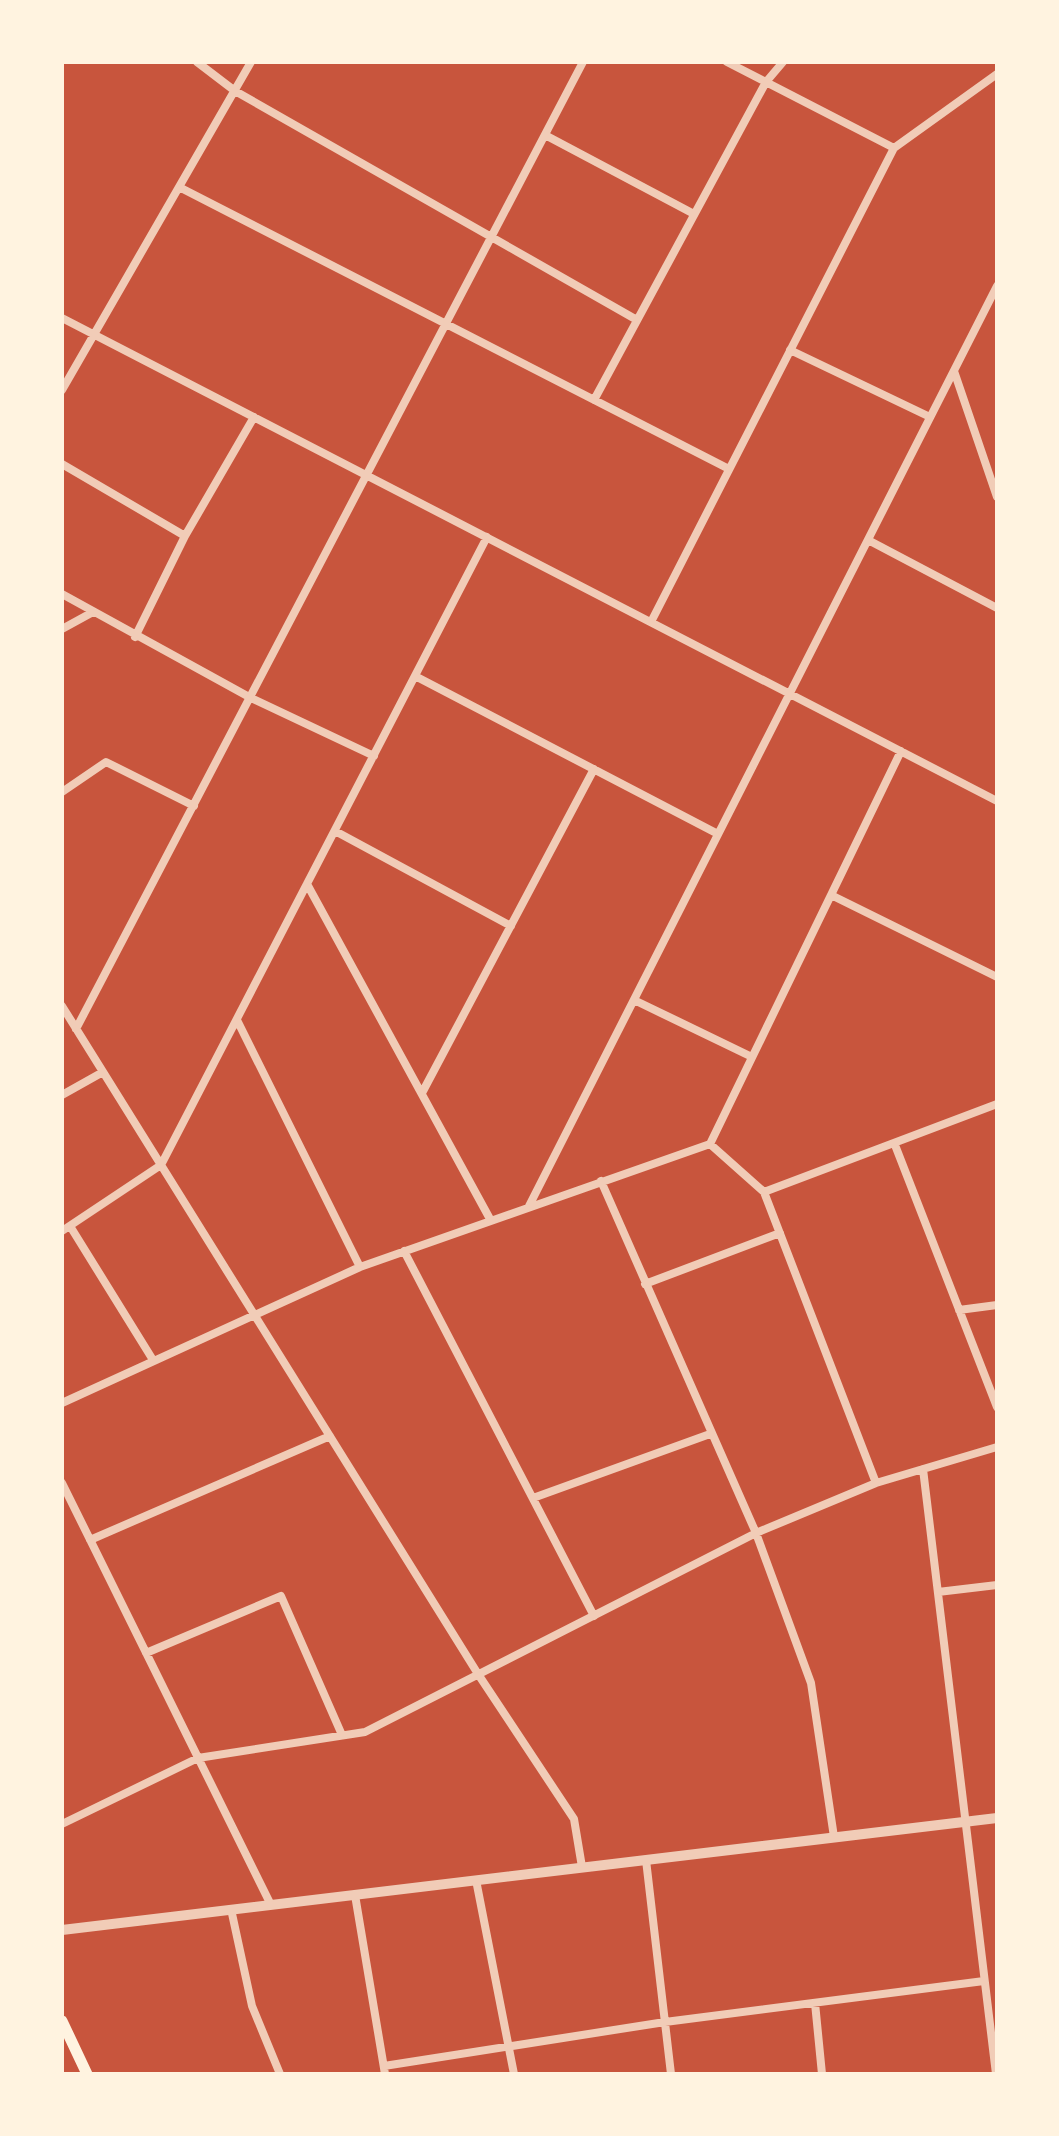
<svg xmlns="http://www.w3.org/2000/svg" width="1059" height="2136" font-family="'DejaVu Sans',sans-serif">
  <style>
    .lines { fill: none; stroke-linecap: round; stroke-linejoin: round }
    .minor { stroke: #f1ccb7; stroke-width: 8 }
    .tertiary { stroke: #f1ccb7; stroke-width: 10 }
    .secondary { stroke: #fff3e0; stroke-width: 11 }
  </style>
  <rect width="100%" height="100%" fill="#c8553d"/>
  <g class="lines">
    <!-- minor -->
    <path class="minor" d="M197 62 235 91 637 320
      M727 62 894 148
      M545 135 694 214
      M179 187 729 469
      M62 318 997 801
      M790 350 930 417
      M954 371 997 497
      M62 390 251 62
      M594 400 766 82 783 62
      M62 464 185 536
      M868 540 997 608
      M62 594 251 698 374 756
      M651 622 894 148 997 74
      M62 629 93 612
      M135 637 185 536 254 417
      M415 676 718 834
      M62 792 106 762 194 806
      M335 831 511 926
      M307 884 490 1219
      M831 895 997 977
      M634 1000 752 1057
      M62 1006 478 1674 574 1819 582 1867
      M237 1020 360 1267
      M76 1029 583 62
      M422 1093 594 769
      M62 1095 103 1072
      M710 1144 764 1192 876 1483
      M895 1145 997 1407
      M601 1181 756 1533 811 1683 834 1837
      M764 1192 997 1104
      M529 1206 997 286
      M70 1226 153 1360
      M62 1231 161 1165 487 537
      M404 1251 594 1616
      M645 1284 780 1233
      M959 1310 997 1305
      M62 1403 360 1267 710 1144 901 751
      M923 1469 996 2074
      M62 1483 271 1905
      M533 1498 710 1434
      M90 1540 330 1436
      M938 1592 997 1585
      M146 1653 281 1596 342 1735
      M62 1824 198 1758 365 1732 756 1533 876 1483 997 1447
      M646 1860 671 2074
      M476 1880 514 2074
      M355 1895 385 2074
      M231 1909 252 2006 280 2074
      M815 2003 822 2074
      M384 2066 665 2022 984 1981"/>
    <!-- tertiary -->
    <path class="tertiary" d="M62 1930 997 1818"/>
    <!-- secondary -->
    <path class="secondary" d="M62 2021 87 2074"/>
  </g>
  <!-- border -->
  <rect width="1059" height="2136" fill="none" stroke="#fff3e0" stroke-width="128"/>
</svg>
